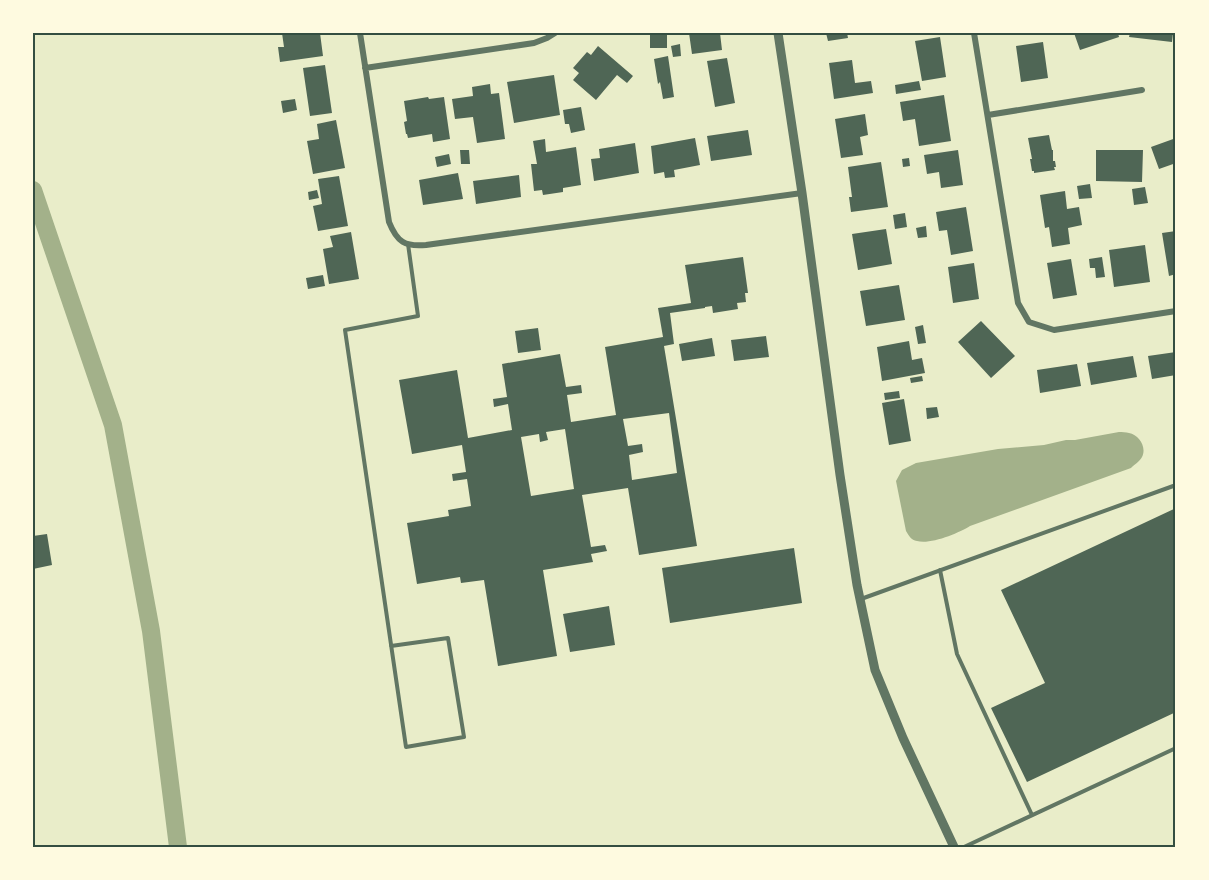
<svg xmlns="http://www.w3.org/2000/svg" width="1209" height="880" font-family="'PT Sans',sans-serif">
  <style>
    .water { fill: #a3b18a }
    .lines { fill: none; stroke-linecap: round; stroke-linejoin: round }
    .canal { stroke: #a3b18a; stroke-width: 18 }
    .building { fill: #4f6655; fill-rule: evenodd }
    .service { stroke: #617663; stroke-width: 4 }
    .minor { stroke: #617663; stroke-width: 6 }
    .tertiary { stroke: #617663; stroke-width: 9 }
    .neatline { fill: none; stroke: #344e41; stroke-width: 2 }
  </style>
  <rect width="100%" height="100%" fill="#e9edc9"/>
  <!-- water -->
  <path class="water" d="M1119 432C1122 432 1126 432 1129 433 1139 435 1147 447 1142 457 1140 461 1134 465 1131 468L970 526C959 533 930 545 917 541 911 540 909 536 906 531L896 481 902 470 916 463 998 449 1044 445 1066 440H1075Z"/>
  <g class="lines">
    <!-- canal -->
    <path class="canal" d="M33 190 113 425 151 631 178 847"/>
  </g>
  <!-- building -->
  <path class="building" d="M282 33H320L323 56 280 62 278 47H284Z
    M650 33H667V48H650Z
    M689 33H720L722 50 692 54Z
    M826 33H847L848 38 828 41Z
    M1074 33H1118L1119 37 1080 50Z
    M1130 33H1173L1172 42 1129 37Z
    M940 37 946 77 922 81 915 41Z
    M1043 42 1048 78 1021 82 1016 46Z
    M680 44 681 56 673 57 671 46Z
    M598 46 633 76 627 83 617 75 596 100 573 80 579 73 573 68 587 52 591 55Z
    M668 56 674 97 663 99 660 82 658 84 654 59Z
    M727 58 735 103 715 107 707 61Z
    M852 60 855 83 871 81 873 93 834 99 829 63Z
    M325 65 332 113 310 116 303 68Z
    M554 75 560 115 514 123 507 82Z
    M919 81 921 90 896 94 895 85Z
    M490 84 491 94 499 93 505 139 477 143 473 117 455 119 452 99 473 96 472 87Z
    M944 95 951 141 919 146 915 119 903 121 900 102Z
    M428 97 429 99 444 97 450 139 433 142 432 134 408 138 407 134H406L404 122 407 121 404 101Z
    M295 99 297 110 283 113 281 101Z
    M581 107 585 130 571 133 569 124H565L563 110Z
    M865 114 868 135 860 137 863 155 841 158 835 119Z
    M336 120 345 168 313 174 307 141 319 139 317 124Z
    M748 130 752 155 711 161 707 136Z
    M1049 135 1052 150H1053V161H1055L1056 167H1054L1055 170 1034 173V171H1032L1030 159H1032L1028 138Z
    M695 138 700 165 674 170 675 177 665 178 664 172 654 174 651 146Z
    M1176 138V163L1159 169 1151 147Z
    M545 139 546 152 576 147 581 185 563 188V192L543 195 542 190 534 191 531 164H537L533 141Z
    M635 143 639 173 594 181 591 159 600 158 599 149Z
    M460 150H469L470 164H461Z
    M958 150 963 185 941 188 939 172 927 174 924 155Z
    M1096 150H1143L1142 182 1096 181Z
    M449 154 451 164 437 167 435 157Z
    M909 158 910 166 903 167 902 159Z
    M881 162 888 207 851 212 849 197H852L848 167Z
    M458 173 463 199 423 205 419 180Z
    M519 175 521 197 476 204 473 181Z
    M339 176 348 226 318 231 313 206 322 204 318 179Z
    M1090 184 1092 198 1079 199 1077 186Z
    M1145 187 1148 203 1134 205 1132 189Z
    M317 190 319 198 309 200 308 192Z
    M1065 191 1067 209 1079 207 1082 225 1068 228 1070 244 1052 247 1049 227 1045 228 1040 195Z
    M966 207 973 251 951 255 947 230 939 231 936 212Z
    M905 213 907 227 895 229 893 215Z
    M926 226 927 237 918 238 916 228Z
    M886 229 892 264 858 270 852 234Z
    M1176 231V274L1169 276 1162 233Z
    M351 232 359 279 329 284 323 249 333 247 330 236Z
    M1145 245 1150 282 1114 287 1109 250Z
    M743 257 748 293H745L746 302 737 303 738 309 713 313 712 306 705 307V308L670 313 674 344 664 346 697 546 639 555 628 488 582 495 591 547 605 545 607 551 591 554 593 562 543 570 557 656 498 666 484 580 461 583 460 577 417 584 407 523 449 516 448 510 471 506 467 479 453 481 452 474 466 472 462 445 412 454 399 380 457 370 468 438 512 430 508 404 494 407 493 399 507 397 502 364 560 354 566 387 581 385 582 393 567 395 571 422 616 415 605 347 663 337 658 308 691 303 685 265ZM669 413 677 473 632 480 629 455 643 452 642 444 628 446 623 419ZM565 429 574 489 531 496 521 437 539 434 540 442 548 440 546 432Z
    M1102 257 1105 277 1096 278 1095 268H1090L1089 259Z
    M1071 259 1077 295 1053 299 1047 263Z
    M974 263 979 299 953 303 948 267Z
    M323 275 325 286 308 289 306 278Z
    M899 285 905 320 866 326 860 291Z
    M981 321 1015 356 991 378 958 342Z
    M923 325 926 343 918 344 915 327Z
    M538 328 541 350 518 353 515 331Z
    M766 336 769 357 734 361 731 340Z
    M712 338 715 356 682 361 679 344Z
    M909 341 912 360 922 358 925 373 882 381 877 347Z
    M1176 352V375L1152 379 1148 356Z
    M1133 356 1137 377 1091 385 1087 363Z
    M1077 364 1081 386 1040 393 1037 370Z
    M922 376 923 381 911 383 910 378Z
    M899 391 900 398 885 400 884 393Z
    M904 399 911 441 889 445 882 403Z
    M937 407 939 417 927 419 926 408Z
    M1176 508V712L1027 782 991 708 1045 683 1001 590Z
    M47 534 52 565 33 569V536Z
    M794 548 802 603 670 623 662 568Z
    M609 606 615 645 570 652 563 614Z"/>
  <g class="lines">
    <!-- service -->
    <path class="service" d="M940 570 957 654 1032 815
      M861 599 1176 485
      M391 646 448 638 464 737 406 747 345 330 418 316 408 244
      M964 847 1176 748"/>
    <!-- minor -->
    <path class="minor" d="M360 33 389 222C397 242 405 247 426 245L802 193
      M974 33 1018 303 1029 322 1054 330 1176 311
      M365 68 534 43 547 38 555 33
      M988 115 1142 90"/>
    <!-- tertiary -->
    <path class="tertiary" d="M778 33 802 193 840 475 857 585 875 670 903 738 954 847"/>
  </g>
  <!-- border -->
  <rect width="1209" height="880" fill="none" stroke="#fefae0" stroke-width="69"/>
  <rect x="34" y="34" width="1140" height="812" class="neatline"/>
</svg>
